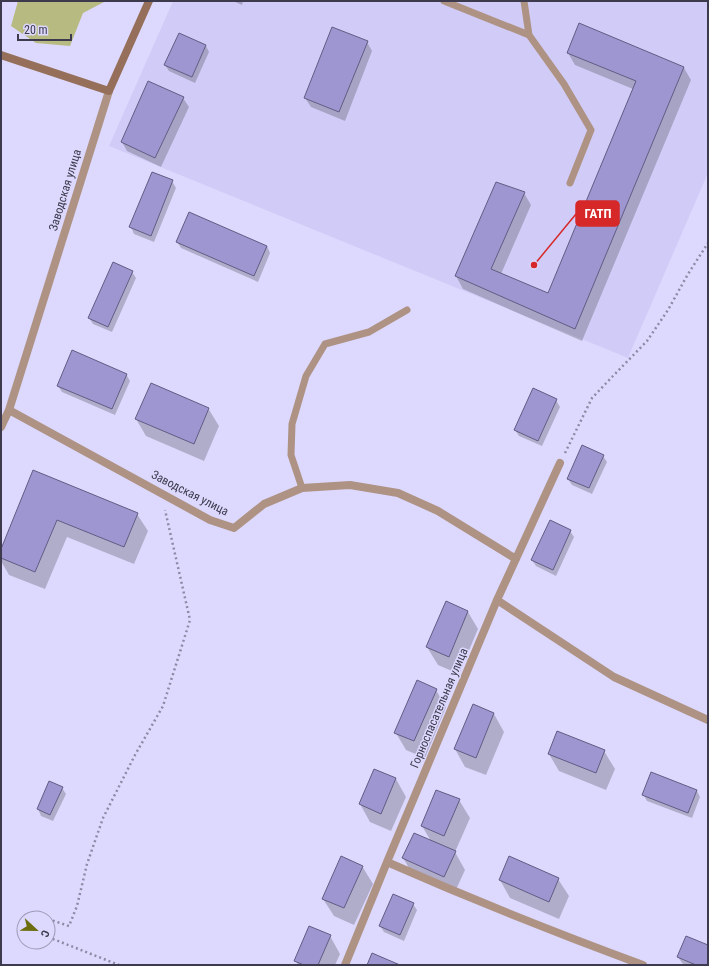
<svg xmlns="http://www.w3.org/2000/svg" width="709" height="966" font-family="'Roboto Condensed',sans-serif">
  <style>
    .built { fill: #d1ccf7 }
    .green { fill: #b8bb81 }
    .shadow { fill: #0003 }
    .building { fill: #9e96d0; stroke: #625c84 }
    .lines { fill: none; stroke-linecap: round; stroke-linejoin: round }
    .path { stroke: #8d8aa5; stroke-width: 2.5; stroke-dasharray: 2 3; stroke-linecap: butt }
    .lane { stroke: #ae9385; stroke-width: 7 }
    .street { stroke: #ae9385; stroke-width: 8 }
    .secondary { stroke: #956f5a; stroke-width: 8 }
    .labels { text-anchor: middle; stroke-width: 3; stroke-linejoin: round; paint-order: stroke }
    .street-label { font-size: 12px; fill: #3c3a4c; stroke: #ddd9fe }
    .leader { fill: none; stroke: #d62828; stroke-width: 1.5 }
    .callout-dot { fill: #d62828; stroke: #ddd9fe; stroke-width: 1.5 }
    .callout { fill: #d62828; stroke: #d62828; stroke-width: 1.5 }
    .callout-label { font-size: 13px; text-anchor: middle; font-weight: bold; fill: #fff }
  </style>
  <rect width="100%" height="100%" fill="#ddd9fe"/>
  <!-- built -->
  <path class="built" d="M173 1H708V173L628 358 109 146Z"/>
  <!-- green -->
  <path class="green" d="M18 1H106L83 13 70 46 36 43 11 26Z"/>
  <!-- shadow -->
  <path class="shadow" d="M233 1H243L242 5Z
    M367 42 372 51 345 121 311 107 305 98Z
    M206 46 209 52 195 83 169 71 165 65Z
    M568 53 684 68 691 80 582 341 463 289 456 276 524 193 531 205 501 274 548 295 633 89 575 65Z
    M183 98 189 107 161 167 127 151 122 142Z
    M172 181 176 188 154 242 134 234 131 227Z
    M177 242 267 246 270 253 258 282 181 248Z
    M132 272 136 278 112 332 93 324 89 318Z
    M126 374 130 381 115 415 62 392 58 386Z
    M556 400 560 407 542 446 519 436 515 430Z
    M208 408 219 426 204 461 146 436 136 419Z
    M603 456 607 462 592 494 572 485 568 479Z
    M34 472 137 514 148 531 134 564 67 537 45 589 9 575 1 561V552Z
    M570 531 574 537 556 576 536 566 532 560Z
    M468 612 478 629 459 674 438 665 427 647Z
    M436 690 446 707 425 758 406 750 396 733Z
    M494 714 504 732 486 775 465 767 455 749Z
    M604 751 615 769 606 790 559 771 549 754Z
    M396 779 406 797 391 831 370 822 360 804Z
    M50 782 62 788 66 794 53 821 41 816 38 809Z
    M697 791 700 797 692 818 647 801 643 794Z
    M459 800 470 818 455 852 465 870 454 894 414 876 403 858 431 841 422 826Z
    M362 866 373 884 354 925 334 916 323 899Z
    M558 879 569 896 559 919 510 898 500 880Z
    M413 904 417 910 404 941 384 932 380 926Z
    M330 936 340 954 335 965H298L296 961Z
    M708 946V965H685L682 963 678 957Z"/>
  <!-- building -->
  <path class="building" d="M579 23 684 67 575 329 455 276 496 182 525 192 491 269 548 293 636 81 567 53Z
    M332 27 368 41 339 112 304 98Z
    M179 33 206 45 192 77 164 65Z
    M148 81 184 97 155 158 121 142Z
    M152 172 173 180 151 236 129 227Z
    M189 212 267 246 254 276 176 242Z
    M113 262 133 271 108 327 88 318Z
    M72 350 127 374 112 409 57 386Z
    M151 383 209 408 194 444 135 419Z
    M533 388 557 399 538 441 514 430Z
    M582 445 604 455 589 488 567 479Z
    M33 470 138 513 124 547 57 520 35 572 1 558V549Z
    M550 520 571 530 553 570 531 560Z
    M446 601 468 611 449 657 426 647Z
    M417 680 437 689 414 741 394 733Z
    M473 704 494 713 476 758 454 749Z
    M557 731 605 750 596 773 548 754Z
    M374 769 396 778 381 814 359 804Z
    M651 772 697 790 688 813 642 795Z
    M49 781 63 787 50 815 37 809Z
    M436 790 460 799 444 836 421 826Z
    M414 833 456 851 444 877 402 858Z
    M341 856 363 866 344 908 322 899Z
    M509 856 559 878 549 902 499 880Z
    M393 894 414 903 400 935 379 926Z
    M309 926 331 935 318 965H304L294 961Z
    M686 936 708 945V965H696L677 957Z
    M372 953 400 965H367Z"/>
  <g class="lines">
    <!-- path -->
    <path class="path" d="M565 453 592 398 613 376 647 341 668 310 688 274 708 243
      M48 919 69 926 77 906 87 864 103 818 135 755 163 706 190 620 165 510
      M48 937 119 965"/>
    <!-- lane -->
    <path class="lane" d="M444 1 529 35 564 84 591 130 570 183
      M524 1 529 35
      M302 488 291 455 292 424 306 376 325 344 369 332 407 310"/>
    <!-- street -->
    <path class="street" d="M9 410 210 520 234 528 264 504 302 488 350 485 398 493 438 511 516 559
      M1 427 9 410 109 91
      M497 600 614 677 708 720
      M387 862C471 899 556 933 643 965
      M345 965 387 862 497 600 560 463"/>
    <!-- secondary -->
    <path class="secondary" d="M1 55 109 91 149 1"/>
  </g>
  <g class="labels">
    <!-- street labels -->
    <g class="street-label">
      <text transform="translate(65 190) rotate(-73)" y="4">Заводская улица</text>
      <text transform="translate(190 493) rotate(27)" y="4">Заводская улица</text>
      <text transform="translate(439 708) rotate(-67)" y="4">Горноспасательная улица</text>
    </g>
  </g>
  <!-- callouts -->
  <path class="leader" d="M534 265L576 214"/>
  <circle class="callout-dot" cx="534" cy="265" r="4"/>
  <rect class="callout" x="576" y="201" width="43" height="25" rx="4"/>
  <g class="callout-label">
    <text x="598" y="218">ГАТП</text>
  </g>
  <!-- border -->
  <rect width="709" height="966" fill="none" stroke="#3c3a4c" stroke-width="4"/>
  <!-- north arrow -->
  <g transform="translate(36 930) rotate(112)"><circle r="19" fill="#ddd9fe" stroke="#9d99b7"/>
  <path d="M0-3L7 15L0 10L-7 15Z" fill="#6c6d0f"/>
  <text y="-6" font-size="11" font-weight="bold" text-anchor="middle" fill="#3c3a4c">С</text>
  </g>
  <!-- scale -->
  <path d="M18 34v6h53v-6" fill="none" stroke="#3c3a4c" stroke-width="2"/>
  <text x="24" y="34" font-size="12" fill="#3c3a4c" stroke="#ddd9fe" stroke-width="3" paint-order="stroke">20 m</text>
</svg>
